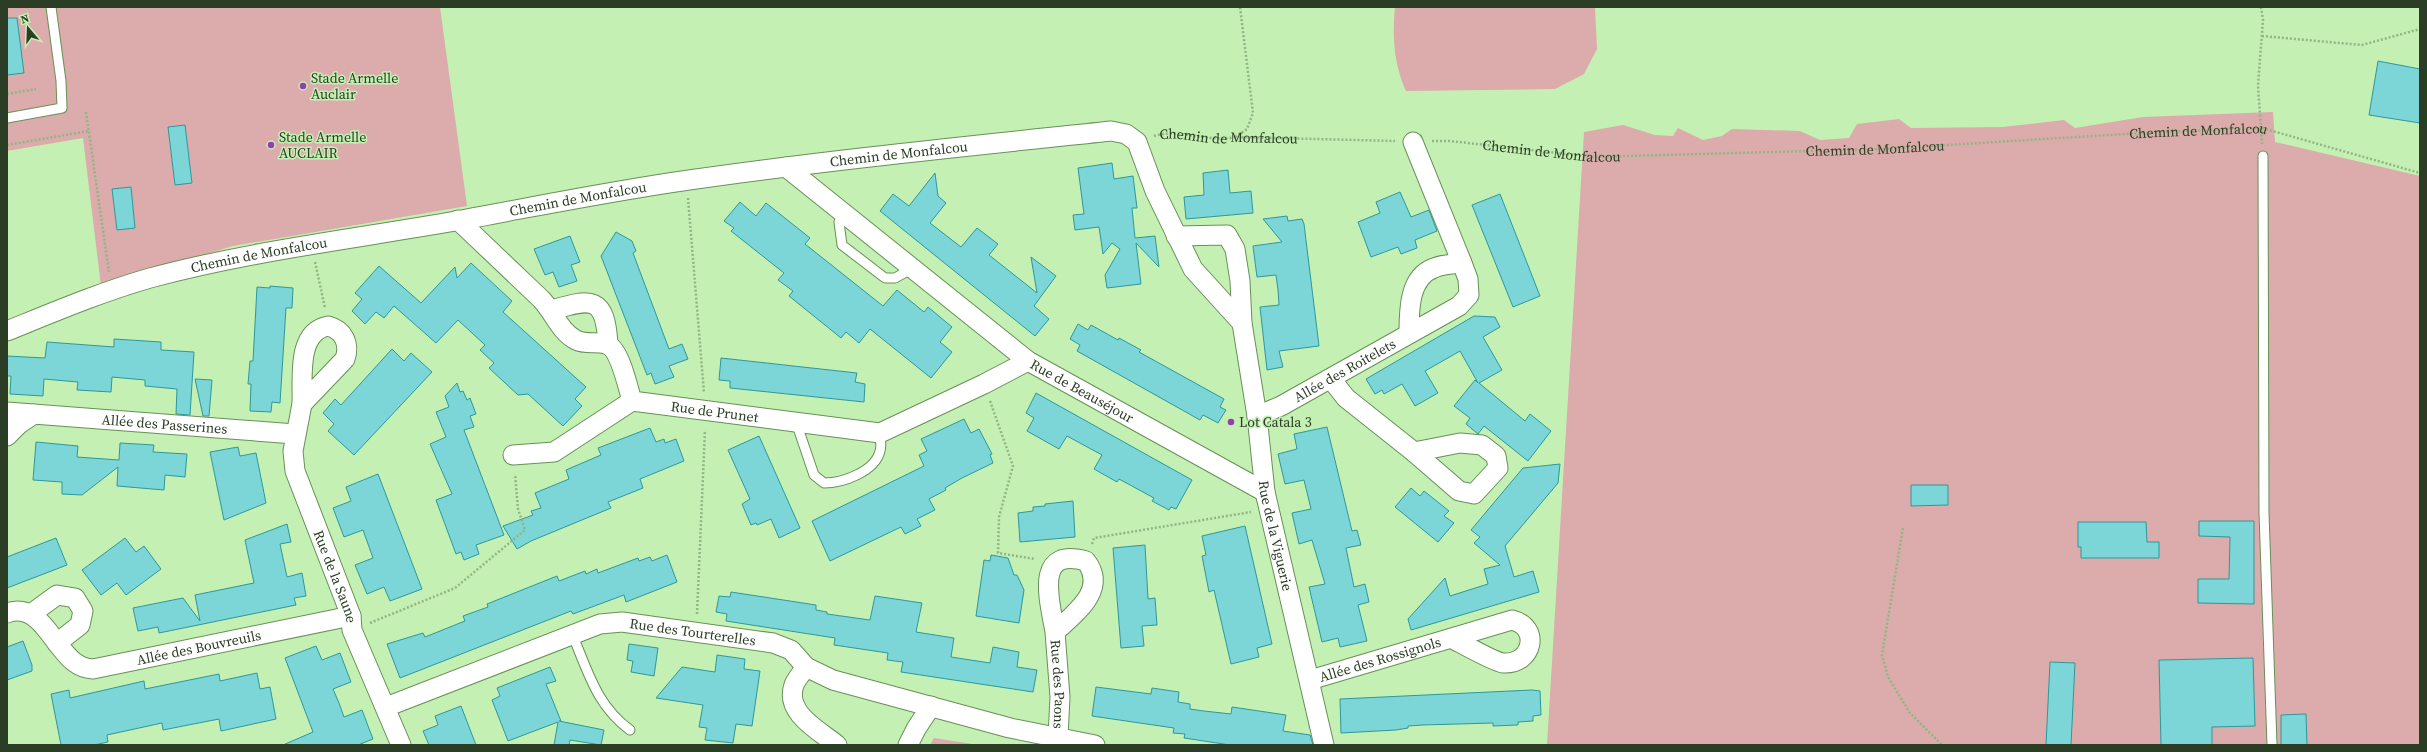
<svg xmlns="http://www.w3.org/2000/svg" width="2427" height="752" font-family="'Source Serif 4',serif">
  <style>
    .green { fill: #dcabac }
    .building { fill: #7cd5d6; stroke: #2e989a }
    .lines { fill: none; stroke-linecap: round; stroke-linejoin: round }
    .service-casing { stroke: #689057; stroke-width: 11 }
    .minor-casing { stroke: #689057; stroke-width: 21 }
    .path { stroke: #91b584; stroke-width: 2.5; stroke-dasharray: 2 2; stroke-linecap: butt }
    .service { stroke: #fff; stroke-width: 9 }
    .minor { stroke: #fff; stroke-width: 19 }
    .poi-dot { fill: #923fad; stroke: #c4f0b3; stroke-width: 1.5 }
    .labels { text-anchor: middle; stroke-width: 3; stroke-linejoin: round; paint-order: stroke }
    .poi-label { font-size: 14px; fill: #2b3d24; stroke: #c4f0b3; text-anchor: start }
    .street-label { font-size: 14px; fill: #2b3d24; stroke: #c4f0b3 }
  </style>
  <rect width="100%" height="100%" fill="#c4f0b3"/>
  <!-- green -->
  <path class="green" d="M7 7H440L467 206 233 246 101 286 83 138 7 151Z
    M1395 7H1595L1597 49 1584 74 1555 89 1406 91C1394 65 1392 36 1395 7Z
    M2273 112 2275 142 2420 176V745H1547L1584 132 1623 125 1655 135 1673 136 1678 128 1703 140 1722 136 1732 129 1800 131 1820 140 1849 138 1857 124 1899 119 1911 128 2003 127 2064 120 2075 128 2143 117Z
    M934 738 979 745H930Z"/>
  <!-- building -->
  <path class="building" d="M7 18H17L24 73 7 75Z
    M2378 61 2420 69V123L2369 115Z
    M185 125 192 183 175 185 168 127Z
    M1112 163 1114 179 1133 176 1137 208H1132L1135 238 1155 236 1159 267 1136 243 1141 284 1107 288 1105 275 1120 249 1112 243 1103 254 1099 227 1075 230 1073 215 1084 214 1078 168Z
    M1228 170 1230 193 1251 191 1253 213 1186 219 1184 197 1204 195 1203 173Z
    M935 173 938 196 946 203 930 223 961 247 977 228 998 244 989 255 1037 293 1031 257 1056 276 1034 306 1049 319 1035 336 880 211 893 194 909 206Z
    M131 187 135 228 117 230 112 189Z
    M1400 192 1411 217 1429 210 1437 231 1415 240 1417 248 1401 254 1398 247 1371 257 1358 222 1380 213 1376 202Z
    M1500 194 1540 296 1513 307 1472 205Z
    M740 202 756 216 766 203 810 238 805 244 883 306 897 290 924 312 928 307 952 327 940 342 952 352 931 378 870 329 859 343 846 332 841 338 789 296 793 291 778 280 784 273 731 231 734 228 724 221Z
    M1287 216 1288 221 1302 219 1304 224 1319 346 1279 351 1283 367 1267 370 1260 307 1279 305 1278 290 1276 275 1257 277 1253 246 1282 242 1263 219Z
    M616 232 632 241 636 251 633 253 669 349 682 344 688 359 669 366 674 377 655 384 651 373 647 375 601 256Z
    M570 236 580 262 571 265 577 281 559 287 553 272 545 275 534 249Z
    M471 263 512 301 503 312 586 387 575 399 582 406 563 426 528 394 518 395 489 368 494 363 480 350 485 345 458 320 436 343 394 306 384 318 376 312 365 324 352 311 362 299 355 293 379 266 421 303 455 267 457 278Z
    M270 286 293 288 292 308H286L280 403 272 402 271 412 250 411 251 384H248L250 361H253L257 287 270 288Z
    M1474 316 1495 317 1500 327 1483 337 1502 370 1479 383 1525 421 1530 414 1551 431 1528 461 1484 426 1478 434 1466 424 1470 418 1454 406 1475 380 1478 383 1460 351 1425 371 1438 393 1415 406 1402 384 1384 394 1382 390 1375 394 1366 379Z
    M1078 324 1088 330 1091 325 1118 340 1119 338 1141 350 1139 352 1224 399 1220 407 1226 410 1218 423 1203 415 1200 420 1077 351 1080 345 1070 339Z
    M114 339 161 342V350L194 352 190 415 176 414 177 389 145 386V380L112 377 111 392 77 390 78 382 44 379 43 396 10 394 11 376H7V356L45 358 47 342 114 347Z
    M392 349 404 361 411 353 432 372 354 455 328 431 334 424 323 413 335 399 341 405Z
    M721 358 857 373 855 382 865 384 864 402 730 388V381L719 380Z
    M195 379 212 380 209 416H203Z
    M457 383 460 392 463 391 467 400 470 398 476 414 470 416 474 427 464 430 504 535 476 545 479 554 464 560 461 552 456 554 436 500 452 494 430 444 446 437 436 412 449 407 445 396Z
    M1036 393 1192 480 1176 509 1171 507 1169 510 1152 501 1154 498 1119 479 1117 482 1094 469 1102 455 1067 436 1059 449 1027 431 1034 418 1026 413Z
    M964 419 971 433 979 429 992 454 990 455 993 463 962 478 945 488 946 490 929 499 935 510 917 519 921 526 905 534 901 527 830 561 812 521 924 466 919 455 927 451 921 439Z
    M1327 427 1352 531 1357 530 1361 545 1346 548 1354 587 1365 584 1369 602 1358 605 1367 641 1340 647 1338 638 1322 642 1309 587 1325 584 1312 540 1299 544 1292 513 1311 509 1304 480 1285 484 1278 454 1297 449 1294 434Z
    M650 428 656 442 664 439 665 443 676 439 684 461 640 479 643 488 608 502 611 508 531 541 517 549 503 526 533 515 531 511 541 508 535 493 569 479 566 470 601 455 598 448Z
    M759 436 800 528 779 538 771 519 757 525 756 523 751 525 742 504 750 499 728 450Z
    M36 442 78 446 77 457 119 460 120 443 154 445 153 452 187 454 185 477 165 475 164 490 117 486 118 467 82 495 62 494V482L33 480Z
    M238 447 240 456 256 453 266 503 224 520 210 452Z
    M1560 464 1558 483 1505 546 1514 577 1533 571 1539 592 1411 630 1408 619 1445 578 1450 596 1488 584 1484 569 1500 565 1474 543 1480 537 1471 530 1523 468Z
    M378 474 422 589 390 601 384 587 367 594 355 565 373 558 363 530 344 537 333 508 351 501 346 487Z
    M1911 485H1948V505L1911 506Z
    M1411 488 1420 496 1424 491 1449 511 1444 516 1454 523 1438 542 1395 507Z
    M1073 501 1075 537 1020 542 1018 513 1033 511V507L1045 506V504Z
    M2199 521H2254V604L2198 603V579H2229L2230 537 2199 536Z
    M2078 522H2146L2147 542H2159V558H2081V547H2078Z
    M287 524 291 542 280 544 287 577 302 573 306 596 294 598 296 605 159 633 158 627 138 631 133 608 183 598 200 621 195 595 254 583 245 540Z
    M1245 526 1272 644 1257 648 1259 657 1231 664 1214 590 1209 592 1202 556 1206 555 1202 536Z
    M56 538 67 565 7 588V557Z
    M125 538 136 552 144 546 161 569 126 595 117 583 101 595 82 570Z
    M1145 545 1148 599 1155 598 1157 625 1142 626 1144 646 1121 648 1113 548Z
    M667 555 677 582 626 602 624 595 573 614 571 611 400 678 387 644 423 633 425 637 465 621 463 616 488 607 487 604 557 576 559 581 585 571 586 574 597 569 598 573 638 558 639 561 650 557 652 561Z
    M991 555 1008 558 1014 575H1017L1024 590 1019 623 976 616 984 560 990 561Z
    M731 592 816 605V610L827 612V614L870 620 875 596 922 603 916 632 954 638 951 657 990 663 993 647 1019 652 1017 667 1037 670 1033 692 901 672 903 662 887 660 888 653 834 645 835 638 726 621 727 614 716 612 719 596 730 597Z
    M23 641 32 665V671L7 680V647Z
    M629 644 658 648 654 676 631 672 633 661 627 660Z
    M316 646 322 660 340 653 351 682 333 689 339 703 344 717 362 710 373 739 358 745H283L313 732 285 658Z
    M717 655 745 659 744 669 760 671 752 726 736 724 733 743 705 740 707 728 699 727 703 705 656 698 682 667 715 672Z
    M2253 658 2255 726 2212 727V745H2161L2159 660Z
    M2050 662 2075 663 2071 745H2046Z
    M550 667 556 681 546 684 561 721H559L604 730 601 745 570 740 569 745H554L558 722 508 741 492 700 500 696 497 688Z
    M257 673 260 689 270 687 276 719 221 731 219 719 163 730 162 723 107 735 108 742 94 745H61L51 694 69 690 70 698 144 681 145 689 219 674 220 681Z
    M1096 687 1151 694 1152 688 1179 692 1178 702 1190 704V709L1204 711 1231 714 1232 707 1286 715 1283 731 1310 735 1313 745H1230L1184 738 1185 734 1173 733 1174 728 1092 716Z
    M1532 690 1540 691 1541 715 1533 716V721L1518 722V725L1493 726V723L1423 725 1408 726V728L1396 730 1341 733 1340 699Z
    M461 706 476 745H429L423 731 438 725 435 716Z
    M2306 714 2307 745H2281V715Z"/>
  <g class="lines">
    <defs>
      <path id="service" d="M7 118 62 108 61 81 51 7
        M2263 156 2264 513 2272 745
        M843 212 839 222 842 245 885 278H895L913 268
        M796 422 814 475 824 483C842 483 875 472 880 451 882 446 880 438 880 433
        M572 634C588 671 596 705 630 730"/>
      <g id="minor">
        <path id="s3" d="M786 167 1028 361 1265 492"/>
        <path id="s4" d="M458 220 541 299C553 311 560 332 576 340 586 345 597 341 606 344 620 348 628 388 632 401L880 433 984 384 1028 361"/>
        <path id="s5" d="M1176 236 1227 235 1235 249 1240 281 1242 323 1257 416 1265 492 1324 745"/>
        <path d="M552 310C592 298 605 296 608 344"/>
        <path d="M328 326C344 330 350 344 345 359L302 404C303 379 296 332 328 326Z"/>
        <path id="s6" d="M7 331C54 312 101 292 150 278 251 251 353 239 456 221 533 207 611 191 689 180 829 160 970 146 1111 131L1126 134 1137 142 1155 191 1193 269 1242 323"/>
        <path d="M1409 333C1409 310 1409 277 1434 268 1443 264 1454 264 1462 263"/>
        <path d="M1331 379 1346 398 1414 452"/>
        <path id="s7" d="M302 404 293 451 295 471 351 616 352 630 401 745"/>
        <path id="s8" d="M7 412 295 434"/>
        <path id="s9" d="M1257 416 1281 406 1459 306 1469 295 1468 279 1462 263 1413 142"/>
        <path d="M7 436 19 424 34 414"/>
        <path d="M1460 443 1482 445 1496 456 1498 468 1474 494 1459 491 1414 452Z"/>
        <path d="M513 455 554 452 632 401"/>
        <path d="M7 613C31 604 45 627 57 643L80 625 83 611 75 598 57 595 31 614"/>
        <path id="s10" d="M1055 632C1050 602 1033 546 1086 561 1108 590 1075 613 1055 632L1060 697 1058 737"/>
        <path id="s11" d="M57 643C68 657 76 668 93 669L351 616"/>
        <path id="s12" d="M1310 680 1512 620C1541 627 1533 665 1503 663 1494 662 1461 643 1451 638"/>
        <path id="s13" d="M386 707 600 624 622 622 773 643 791 650 806 667"/>
        <path d="M837 745C820 731 784 713 794 685 796 679 803 672 806 667L833 680 1010 728 1095 745"/>
        <path d="M908 745 916 729 931 706"/>
      </g>
    </defs>
    <!-- service casing -->
    <use href="#service" class="service-casing"/>
    <!-- minor casing -->
    <use href="#minor" class="minor-casing"/>
    <!-- path -->
    <g class="path">
      <path d="M2261 7 2263 20 2258 86 2262 144"/>
      <path d="M2262 36 2362 45 2420 29"/>
      <path d="M7 94 36 89"/>
      <path d="M86 112 109 272"/>
      <path id="s1" d="M1154 136C1180 128 1208 143 1235 137L1395 141"/>
      <path d="M1235 137 1247 129 1253 113 1240 7"/>
      <path id="s2" d="M1432 141H1450L1593 157 1882 149 2158 132 2262 128 2420 173"/>
      <path d="M7 145 89 131"/>
      <path d="M688 198 704 393"/>
      <path d="M315 262 325 308"/>
      <path d="M990 401 1013 466 999 517 998 553 1035 559"/>
      <path d="M1903 528 1882 655 1888 677 1910 713 1942 745"/>
      <path d="M1092 544 1094 538 1251 512"/>
      <path d="M697 614 705 430"/>
      <path d="M370 623 455 588 525 530 518 509 515 474"/>
    </g>
    <!-- service -->
    <use href="#service" class="service"/>
    <!-- minor -->
    <use href="#minor" class="minor"/>
  </g>
  <!-- markers -->
  <g class="poi-dot">
    <circle cx="303" cy="86" r="4"/>
    <circle cx="271" cy="145" r="4"/>
    <circle cx="1231" cy="422" r="4"/>
  </g>
  <g class="labels">
    <!-- poi labels -->
    <g class="poi-label">
      <text x="311" y="83">Stade Armelle<tspan x="311" dy="16">Auclair</tspan></text>
      <text x="279" y="142">Stade Armelle<tspan x="279" dy="16">AUCLAIR</tspan></text>
      <text x="1239" y="427">Lot Catala 3</text>
    </g>
    <!-- street labels -->
    <g class="street-label">
      <text dy="5" stroke="none"><textPath href="#s2" startOffset="768">Chemin de Monfalcou</textPath></text>
      <text dy="5" stroke="none"><textPath href="#s1" startOffset="75">Chemin de Monfalcou</textPath></text>
      <text dy="5" stroke="none"><textPath href="#s2" startOffset="444">Chemin de Monfalcou</textPath></text>
      <text dy="5" stroke="none"><textPath href="#s2" startOffset="120">Chemin de Monfalcou</textPath></text>
      <text dy="5" stroke="none"><textPath href="#s6" startOffset="912">Chemin de Monfalcou</textPath></text>
      <text dy="5" stroke="none"><textPath href="#s6" startOffset="588">Chemin de Monfalcou</textPath></text>
      <text dy="5" stroke="none"><textPath href="#s6" startOffset="264">Chemin de Monfalcou</textPath></text>
      <text dy="5" stroke="none"><textPath href="#s9" startOffset="99">Allée des Roitelets</textPath></text>
      <text dy="5" stroke="none"><textPath href="#s3" startOffset="372">Rue de Beauséjour</textPath></text>
      <text dy="5" stroke="none"><textPath href="#s4" startOffset="347">Rue de Prunet</textPath></text>
      <text dy="5" stroke="none"><textPath href="#s8" startOffset="158">Allée des Passerines</textPath></text>
      <text dy="5" stroke="none"><textPath href="#s5" startOffset="357">Rue de la Viguerie</textPath></text>
      <text dy="5" stroke="none"><textPath href="#s7" startOffset="181">Rue de la Saune</textPath></text>
      <text dy="5" stroke="none"><textPath href="#s13" startOffset="323">Rue des Tourterelles</textPath></text>
      <text dy="5" stroke="none"><textPath href="#s11" startOffset="154">Allée des Bouvreuils</textPath></text>
      <text dy="5" stroke="none"><textPath href="#s12" startOffset="73">Allée des Rossignols</textPath></text>
      <text dy="5" stroke="none"><textPath href="#s10" startOffset="242">Rue des Paons</textPath></text>
    </g>
  </g>
  <!-- border -->
  <rect width="2427" height="752" fill="none" stroke="#2b3d24" stroke-width="16"/>
  <!-- north arrow -->
  <g transform="translate(28 28) rotate(341)" stroke="#c4f0b3" stroke-width="3" paint-order="stroke">
  <path d="M0-3L7 15L0 10L-7 15Z" fill="#2b3d24"/>
  <text y="-6" font-size="11" font-weight="bold" text-anchor="middle" fill="#2b3d24">N</text>
  </g>
</svg>
